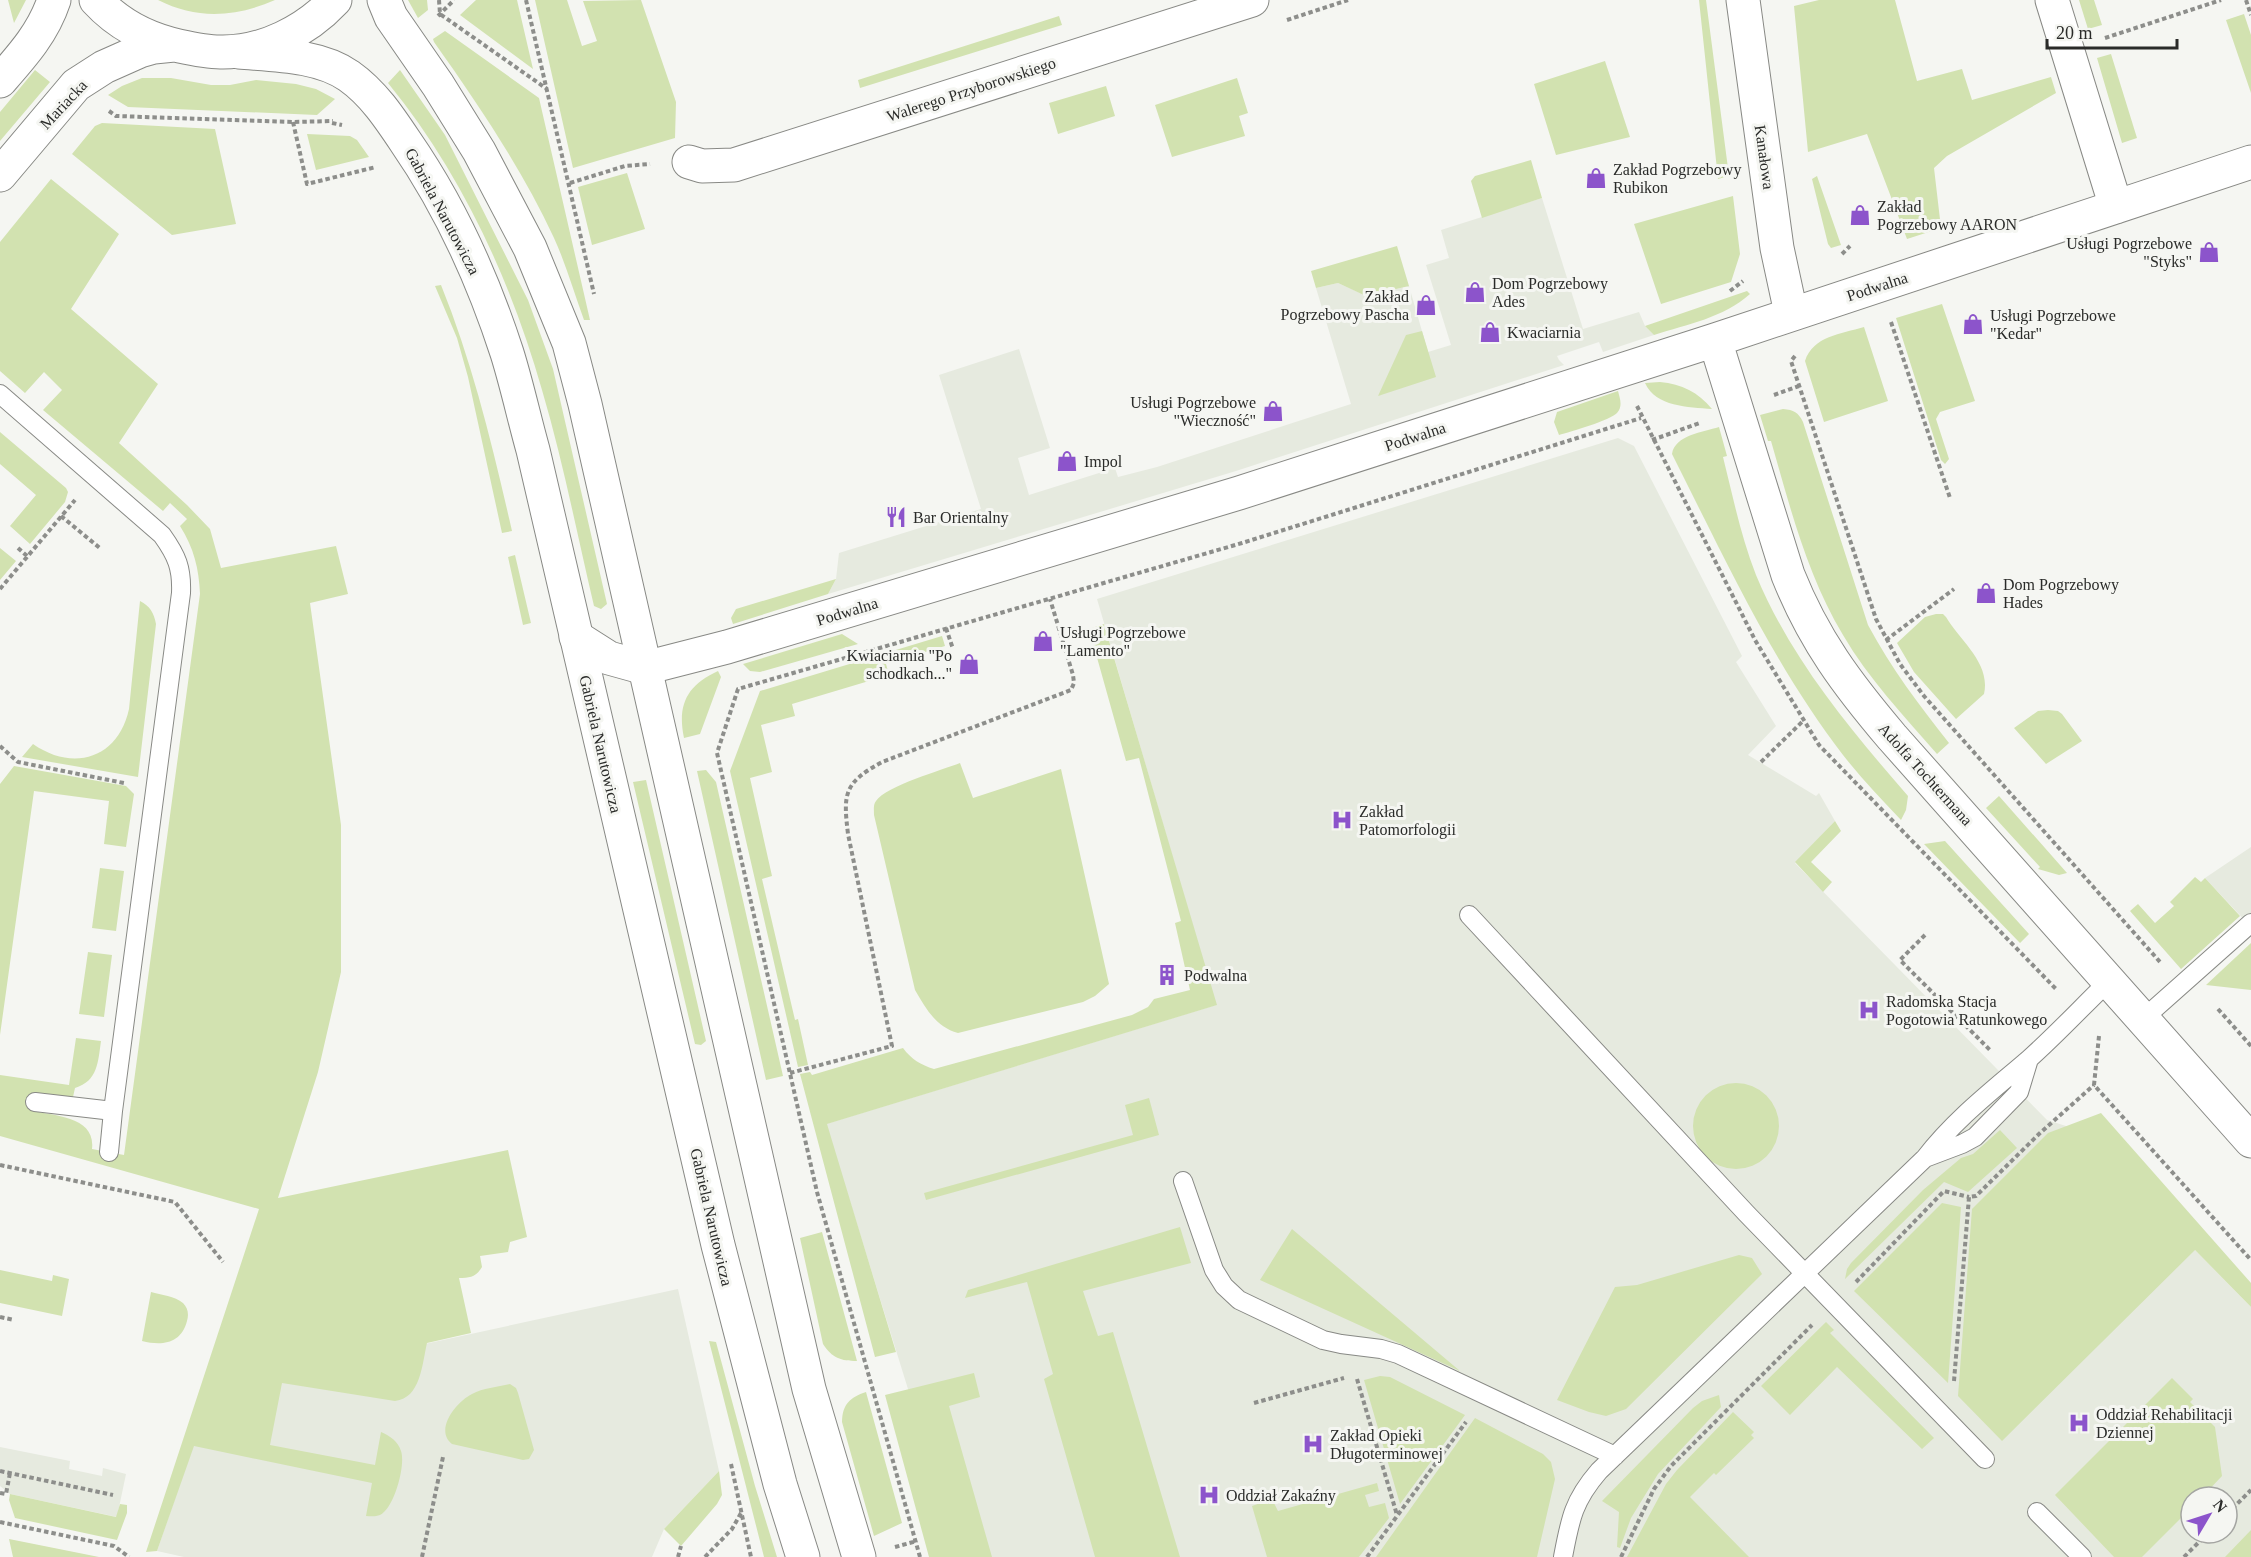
<svg xmlns="http://www.w3.org/2000/svg" width="2251" height="1557" font-family="'Times New Roman',serif">
  <style>
    .built { fill: #e6eadf; fill-rule: evenodd }
    .green { fill: #d2e2b0 }
    .lines { fill: none; stroke-linecap: round; stroke-linejoin: round }
    .lane-casing { stroke: #888985; stroke-width: 20 }
    .street-casing { stroke: #888985; stroke-width: 35 }
    .secondary-casing { stroke: #888985; stroke-width: 35 }
    .path { stroke: #8d8e8b; stroke-width: 4; stroke-dasharray: 4.5 3; stroke-linecap: butt }
    .lane { stroke: #fff; stroke-width: 18 }
    .street { stroke: #fff; stroke-width: 33 }
    .secondary { stroke: #fff; stroke-width: 33 }
    .labels { text-anchor: middle; stroke-width: 6; stroke-linejoin: round; paint-order: stroke }
    .street-label { font-size: 16px; fill: #2a2b29; stroke: #f5f6f2 }
    .poi-label { font-size: 16px; fill: #2a2b29; stroke: #f5f6f2; text-anchor: start }
  </style>
  <rect width="100%" height="100%" fill="#f5f6f2"/>
  <!-- built -->
  <path class="built" d="M1542 198 1583 329 1639 312 1645 326 1654 335 1603 352 1599 342 1557 356 1559 360 1564 365 1236 471 828 594 836 579 839 553 981 509 939 375 1019 349 1050 448 1018 458 1029 495 1115 468 1118 477 1157 467 1351 404 1316 288 1338 283 1367 296 1409 286 1428 352 1451 345 1426 265 1449 258 1441 230Z
    M1618 438 1634 446 1742 656 1736 662 1776 726 1748 755 1816 796 1819 793 1835 821 1795 863 2047 1120 2066 1126 2195 1250 2251 1307V1557H955L908 1389 826 1124 1216 1005 1097 599ZM2191 1497H2227V1533H2191Z
    M2251 847V927L2205 878Z
    M678 1289 719 1471 664 1529 652 1557H184L157 1551 212 1390Z
    M0 1447 70 1461 69 1469 102 1476 103 1468 126 1474 117 1517 10 1494 0 1486Z"/>
  <!-- green -->
  <path class="green" d="M8 0H26L14 23Z
    M158 0H275C236 17 197 20 158 0Z
    M408 0H427L428 10 418 18Z
    M476 0H517L533 69 460 15Z
    M535 0H567L582 46 597 41 583 1 641 0 676 102 675 138 573 168Z
    M1699 0H1706L1729 176 1718 179Z
    M1819 0H1895L1917 81 1962 69 1972 100 2051 77 2056 93 1947 156 1934 168 1941 228 1907 239 1867 134 1808 152 1794 6Z
    M2079 0H2094L2102 25 2088 29Z
    M2244 14 2251 35V93L2226 20Z
    M1059 16 1062 25 860 88 858 80Z
    M445 31 539 98 590 320H584C574 293 566 264 554 238 522 169 478 104 434 42L433 39Z
    M2111 54 2137 138 2122 143 2097 58Z
    M1605 61 1630 137 1556 155 1534 84Z
    M35 70 50 82 0 141V112Z
    M400 70 445 135 528 300 553 369 607 604 601 609 594 606C577 534 563 461 542 390 511 280 460 171 388 83Z
    M142 78H171L211 85H230L256 80 296 84 316 89 335 99 317 115 128 107 108 95 122 86Z
    M1237 78 1248 113 1239 116 1245 136 1172 157 1155 105Z
    M1106 86 1115 116 1058 134 1049 103Z
    M102 123 215 129 236 224 172 235 72 154 95 126Z
    M307 134 350 136 357 140 369 157 316 170Z
    M1531 160 1542 198 1482 218 1471 181 1475 176Z
    M627 173 645 229 592 245 578 187Z
    M1817 176 1841 245 1831 248 1828 244 1812 179Z
    M51 179 119 234 71 309 158 384 119 443 187 505 210 529 221 568 336 546 348 594 310 603 341 825V972L318 1072 278 1198 508 1150 527 1237 510 1242 508 1252 480 1256 482 1267C476 1277 470 1278 459 1278L471 1333 427 1343C422 1364 421 1398 395 1401L282 1383 270 1445 375 1465 381 1432C390 1436 398 1441 401 1451 406 1465 394 1509 380 1515 375 1517 370 1516 366 1516L372 1483 194 1446 157 1551 146 1552 259 1209 0 1136V1075L69 1085 76 1038 101 1041C98 1062 98 1081 75 1088L73 1097 37 1093 33 1111C56 1116 96 1117 92 1149L124 1155 200 594C199 569 194 548 180 526L187 519 170 503 163 511 43 410 62 390 44 372 25 393 0 371V242Z
    M1733 196 1740 254 1731 282 1661 304 1634 224Z
    M1397 246 1409 286 1366 296 1338 283 1316 288 1311 271Z
    M441 285C473 364 493 448 512 531L502 533 468 377 457 338 435 286Z
    M1747 291 1750 294C1723 318 1688 324 1654 335L1645 326Z
    M1942 304 1975 401 1940 412 1936 419 1949 459 1945 464 1941 460 1896 318Z
    M1864 327 1888 401 1824 422 1805 361C1813 336 1841 334 1864 327Z
    M1422 331 1436 377 1378 396 1406 335Z
    M1660 382C1682 384 1698 392 1712 409 1688 407 1656 407 1645 383Z
    M1618 391C1620 399 1623 406 1617 413 1611 420 1570 432 1559 435L1554 422 1557 412Z
    M1783 409C1794 410 1798 412 1803 422L1868 625C1891 668 1919 705 1949 743L1937 754C1904 716 1868 678 1843 635 1807 575 1790 507 1771 441H1768L1760 415Z
    M1719 427 1727 456 1723 457C1733 497 1741 537 1756 575 1791 659 1849 728 1908 796L1906 810 1901 820C1881 799 1861 778 1843 755 1773 664 1724 557 1672 454 1675 435 1703 432 1719 427Z
    M0 432 66 488 68 492 65 502 30 544 10 526 36 495 0 464Z
    M0 548 16 561 0 580Z
    M515 555 531 623 523 625 508 557Z
    M836 579 828 594 733 624 731 618 736 609Z
    M140 601C150 606 154 613 156 624L138 777 22 757 33 744C73 772 118 759 129 709Z
    M1936 614H1943L1946 617C1960 641 1991 663 1984 694L1956 719 1914 672 1897 643 1925 617Z
    M1104 624 1217 1005 827 1124 896 1352 875 1357 800 1074 810 1072 812 1075 903 1048C911 1059 921 1065 934 1069L1132 1015 1148 1007 1154 999 1190 990 1175 923 1181 921 1139 758 1126 761 1089 629Z
    M842 634 858 644 760 672 750 671 743 664Z
    M942 636 945 646 886 664 889 675 792 704 795 716 761 725 772 772 750 778 772 876 762 879 795 1020 798 1019 808 1065 798 1067 730 771 760 691Z
    M718 671 721 677 700 734 684 738C677 705 687 685 718 671Z
    M2048 710 2058 711 2062 714 2082 741 2046 764 2014 728 2038 711Z
    M960 763 973 798 1061 769 1109 984 1095 996 1083 1002 958 1033C936 1027 926 1009 915 990L874 815C874 810 873 805 876 801 886 786 942 770 960 763Z
    M14 766 126 786 134 794 126 847 104 844 109 801 34 791 0 1035V784Z
    M706 770 716 782 783 1076 766 1080 697 771Z
    M646 780 706 1041 701 1045 695 1044 633 782Z
    M1999 796 2067 873 2059 875 2038 869 2040 867 1986 808Z
    M1835 821 1841 831 1811 862 1832 882 1823 892 1795 862Z
    M1945 841 2029 934 2020 943 1924 844Z
    M100 868 124 871 116 931 92 928Z
    M2195 877 2201 882 2205 878 2240 916 2181 969 2130 911 2138 904 2155 923 2174 906 2170 902Z
    M2251 943V990L2206 985Z
    M88 952 112 955 104 1017 79 1014Z
    M1693 1126a43 43 0 1 1 86 0a43 43 0 1 1-86 0Z
    M1149 1098 1159 1135 926 1200 924 1193 1133 1135 1125 1105Z
    M2101 1113 2251 1283V1307L2195 1250 2002 1441 1958 1396 1972 1209 2048 1133Z
    M2000 1130 2017 1148 1968 1192 1944 1182 1845 1279 1847 1269 1851 1263 1923 1190 1961 1158 1973 1154Z
    M1942 1203 1961 1207 1948 1383 1854 1291Z
    M1180 1227 1191 1263 1083 1291 1098 1336 1113 1332 1180 1557H1095L1044 1379 1053 1374 1027 1282 965 1298 968 1290Z
    M1292 1229 1460 1371 1260 1280Z
    M822 1232 857 1361C841 1361 832 1358 823 1344L800 1238Z
    M1739 1255 1752 1258 1762 1274 1626 1409 1606 1416 1589 1412 1557 1400 1615 1287 1637 1285Z
    M0 1270 52 1281 53 1275 69 1279 62 1316 0 1303Z
    M151 1292C161 1295 175 1296 183 1303 188 1308 189 1314 187 1321 181 1344 162 1346 142 1341Z
    M1826 1322 1834 1330 1830 1333 1934 1438 1922 1449 1837 1367 1790 1415 1761 1386Z
    M709 1341 716 1342 755 1486 777 1557H764Z
    M974 1373 980 1397 949 1406 992 1557H929L885 1395Z
    M1380 1376 1390 1377 1465 1415 1400 1504 1364 1380Z
    M2172 1378 2193 1399 2190 1402 2215 1427 2222 1476 2202 1497H2191V1508L2142 1557H2114L2055 1495Z
    M510 1384 516 1388 518 1393 534 1450 529 1459 523 1460 452 1444C434 1430 456 1402 472 1394 483 1388 497 1387 510 1384Z
    M866 1392 902 1523 874 1536 842 1422C842 1405 850 1397 866 1392Z
    M1719 1395 1721 1407 1658 1474 1631 1518 1620 1548 1617 1547 1619 1512 1602 1501 1693 1408 1702 1401Z
    M1733 1412 1754 1432 1751 1435 1754 1438 1716 1475 1714 1473 1690 1497 1749 1557H1627L1666 1484 1677 1470Z
    M1475 1418 1543 1454 1551 1462 1555 1479 1537 1557H1376Z
    M719 1471 722 1495 717 1504 681 1546 664 1529Z
    M1377 1483 1379 1491 1365 1495 1369 1507 1385 1503 1389 1518 1359 1557H1267L1252 1506 1272 1499 1278 1511Z
    M10 1494 116 1517 120 1504 127 1505V1513L117 1540 15 1518 9 1500Z
    M2251 1530V1557H2225Z
    M9 1539 99 1557H13Z"/>
  <g class="lines">
    <defs>
      <path id="lane" d="M0 394 162 535C177 556 182 568 181 593L113 1111
        M1469 915 1746 1213 1985 1459
        M2143 1019 2251 923
        M35 1102 113 1111 109 1152
        M1925 1158 1962 1144 1975 1137 2019 1092 2029 1059
        M1183 1181 1214 1270 1224 1286 1239 1300 1323 1340 1341 1344 1381 1349 1398 1354 1615 1456
        M2037 1512 2082 1557
        M1563 1557C1570 1520 1573 1501 1599 1471L1925 1158C1955 1119 1993 1090 2029 1059 2057 1034 2082 1007 2109 981"/>
      <path id="street" d="M1743 0 1777 248 1791 313
        M2052 0 2116 207
        M689 162 702 166 734 165 1252 0
        M1715 340 1788 575C1814 640 1847 684 1892 737L2251 1141
        M576 637 609 658 645 668 727 647 1239 493 1715 340 2251 162"/>
      <path id="secondary" d="M96 0C119 25 147 39 179 46 193 49 207 52 220 52 263 53 306 31 335 0
        M384 0 391 17 438 85 479 151 530 248 569 343 585 404 809 1389 859 1557
        M239 52C274 55 319 55 349 76 373 93 389 117 405 141 450 206 483 279 507 353 517 385 524 418 533 450L718 1245 780 1484 803 1557
        M0 81C22 56 43 33 54 0
        M0 175 76 85 104 67 140 51 154 47 174 45"/>
    </defs>
    <!-- lane casing -->
    <use href="#lane" class="lane-casing"/>
    <!-- street casing -->
    <use href="#street" class="street-casing"/>
    <!-- secondary casing -->
    <use href="#secondary" class="secondary-casing"/>
    <!-- path -->
    <path class="path" d="M439 0 440 14 547 89
      M526 0 594 294
      M2246 0 2251 15
      M438 16 454 0
      M1287 20 1348 0
      M2105 38 2221 0
      M109 111 116 116 293 122 333 121
      M293 122 307 184 376 167
      M332 123 342 125
      M570 183 625 166 650 164
      M1842 254 1850 246
      M1730 291 1743 281
      M1891 322 1950 498
      M1795 356 1791 361 1876 619 1900 664 1924 696 2160 962
      M1774 395 1799 386
      M1637 406 1755 640 1819 745 2056 989
      M1652 440 1700 423
      M61 516 101 549
      M18 548 27 556
      M0 589 75 500
      M946 628 953 649
      M1886 640 1954 589
      M0 746 18 762 124 783
      M1761 762 1804 720
      M1925 935 1900 960 1991 1051
      M2218 1009 2251 1046
      M2099 1036 2094 1085 2251 1260
      M790 1073 892 1046 848 834C843 793 844 783 882 762L1071 690 1074 683 1073 675 1050 599
      M0 1165 175 1202 223 1262
      M1856 1282 1944 1191 1969 1197
      M0 1317 14 1320
      M1357 1379 1397 1515
      M1954 1381 1969 1197 1976 1196 2040 1133 2094 1085
      M1254 1403 1344 1378
      M731 1464 751 1557
      M0 1471 113 1495
      M0 1493 6 1494 10 1473
      M2227 1514 2251 1490
      M0 1522 114 1546 129 1557
      M895 1547 917 1541
      M422 1557 443 1457
      M678 1557 681 1546
      M705 1557 732 1529 741 1513
      M920 1557 817 1192 717 753 738 689 1242 543 1641 418
      M1367 1557 1466 1422
      M1621 1557 1654 1489 1671 1466 1812 1325
      M2184 1557 2208 1533"/>
    <!-- lane -->
    <use href="#lane" class="lane"/>
    <!-- street -->
    <use href="#street" class="street"/>
    <!-- secondary -->
    <use href="#secondary" class="secondary"/>
  </g>
  <!-- icons -->
  <defs>
    <symbol id="shop-bare" viewBox="-9 -9 18 18"><path d="M-5-2.5h2.3a2.7 3.5 0 0 1 5.4 0H5L5.5 6h-11ZM-1.5-2.5h3a1.5 2.3 0 0 0-3 0Z" fill="#8c54cb" stroke="#f5f6f2" stroke-width="2.5" paint-order="stroke"/></symbol>
    <symbol id="restaurant-bare" viewBox="-9 -9 18 18"><path d="M-5-6h1v4h1v-4h1v4h1v-4h1v5L-1.5 .5V6h-2V.5L-5-1ZM5-6V6H3V1.5H1.5Q1.5-4 5-6Z" fill="#8c54cb" stroke="#f5f6f2" stroke-width="2.5" paint-order="stroke"/></symbol>
    <symbol id="hospital-bare" viewBox="-9 -9 18 18"><path d="M-5-5h3v3.5h4V-5h3V5h-3V1.5h-4V5h-3Z" fill="#8c54cb" stroke="#f5f6f2" stroke-width="2.5" paint-order="stroke"/></symbol>
    <symbol id="building-bare" viewBox="-9 -9 18 18"><path d="M-4-6H4V6H1V3H-1V6H-4ZM-2.5-4.3h1.7v1.8h-1.7ZM.8-4.3h1.7v1.8H.8ZM-2.5-1h1.7V.8h-1.7ZM.8-1h1.7V.8H.8Z" fill="#8c54cb" stroke="#f5f6f2" stroke-width="2.5" paint-order="stroke"/></symbol>
  </defs>
  <g fill-rule="evenodd">
    <use href="#shop-bare" x="1581" y="163" width="30" height="30"/>
    <use href="#shop-bare" x="1845" y="200" width="30" height="30"/>
    <use href="#shop-bare" x="2194" y="237" width="30" height="30"/>
    <use href="#shop-bare" x="1460" y="277" width="30" height="30"/>
    <use href="#shop-bare" x="1411" y="290" width="30" height="30"/>
    <use href="#shop-bare" x="1958" y="309" width="30" height="30"/>
    <use href="#shop-bare" x="1475" y="317" width="30" height="30"/>
    <use href="#shop-bare" x="1258" y="396" width="30" height="30"/>
    <use href="#shop-bare" x="1052" y="446" width="30" height="30"/>
    <use href="#restaurant-bare" x="881" y="502" width="30" height="30"/>
    <use href="#shop-bare" x="1971" y="578" width="30" height="30"/>
    <use href="#shop-bare" x="1028" y="626" width="30" height="30"/>
    <use href="#shop-bare" x="954" y="649" width="30" height="30"/>
    <use href="#hospital-bare" x="1327" y="805" width="30" height="30"/>
    <use href="#building-bare" x="1152" y="960" width="30" height="30"/>
    <use href="#hospital-bare" x="1854" y="995" width="30" height="30"/>
    <use href="#hospital-bare" x="2064" y="1408" width="30" height="30"/>
    <use href="#hospital-bare" x="1298" y="1429" width="30" height="30"/>
    <use href="#hospital-bare" x="1194" y="1480" width="30" height="30"/>
  </g>
  <g class="labels">
    <!-- street labels -->
    <g class="street-label">
      <text transform="translate(971 89) rotate(-18)" y="6">Walerego Przyborowskiego</text>
      <text transform="translate(63 104) rotate(-47)" y="6">Mariacka</text>
      <text transform="translate(1765 157) rotate(82)" y="6">Kanałowa</text>
      <text transform="translate(443 211) rotate(62)" y="6">Gabriela Narutowicza</text>
      <text transform="translate(1877 286) rotate(-18)" y="6">Podwalna</text>
      <text transform="translate(1415 436) rotate(-18)" y="6">Podwalna</text>
      <text transform="translate(847 611) rotate(-17)" y="6">Podwalna</text>
      <text transform="translate(601 744) rotate(77)" y="6">Gabriela Narutowicza</text>
      <text transform="translate(1926 774) rotate(48)" y="6">Adolfa Tochtermana</text>
      <text transform="translate(712 1217) rotate(77)" y="6">Gabriela Narutowicza</text>
    </g>
    <!-- poi labels -->
    <g class="poi-label">
      <text x="1613" y="175">Zakład Pogrzebowy<tspan x="1613" dy="18">Rubikon</tspan></text>
      <text x="1877" y="212">Zakład<tspan x="1877" dy="18">Pogrzebowy AARON</tspan></text>
      <text x="2192" y="249" text-anchor="end">Usługi Pogrzebowe<tspan x="2192" dy="18">"Styks"</tspan></text>
      <text x="1492" y="289">Dom Pogrzebowy<tspan x="1492" dy="18">Ades</tspan></text>
      <text x="1409" y="302" text-anchor="end">Zakład<tspan x="1409" dy="18">Pogrzebowy Pascha</tspan></text>
      <text x="1990" y="321">Usługi Pogrzebowe<tspan x="1990" dy="18">"Kedar"</tspan></text>
      <text x="1507" y="338">Kwaciarnia</text>
      <text x="1256" y="408" text-anchor="end">Usługi Pogrzebowe<tspan x="1256" dy="18">"Wieczność"</tspan></text>
      <text x="1084" y="467">Impol</text>
      <text x="913" y="523">Bar Orientalny</text>
      <text x="2003" y="590">Dom Pogrzebowy<tspan x="2003" dy="18">Hades</tspan></text>
      <text x="1060" y="638">Usługi Pogrzebowe<tspan x="1060" dy="18">"Lamento"</tspan></text>
      <text x="952" y="661" text-anchor="end">Kwiaciarnia "Po<tspan x="952" dy="18">schodkach..."</tspan></text>
      <text x="1359" y="817">Zakład<tspan x="1359" dy="18">Patomorfologii</tspan></text>
      <text x="1184" y="981">Podwalna</text>
      <text x="1886" y="1007">Radomska Stacja<tspan x="1886" dy="18">Pogotowia Ratunkowego</tspan></text>
      <text x="2096" y="1420">Oddział Rehabilitacji<tspan x="2096" dy="18">Dziennej</tspan></text>
      <text x="1330" y="1441">Zakład Opieki<tspan x="1330" dy="18">Długoterminowej</tspan></text>
      <text x="1226" y="1501">Oddział Zakaźny</text>
    </g>
  </g>
  <!-- north arrow -->
  <g transform="translate(2209 1515) rotate(51)"><circle r="28" fill="#f5f6f2" stroke="#a4a5a2" stroke-width="1.5"/>
  <path d="M0-4.5L10 22L0 15L-10 22Z" fill="#8c54cb"/>
  <text y="-9" font-size="16" font-weight="bold" text-anchor="middle" fill="#2a2b29">N</text>
  </g>
  <!-- scale -->
  <path d="M2047 39v9h130v-9" fill="none" stroke="#2a2b29" stroke-width="3"/>
  <text x="2056" y="39" font-size="18" fill="#2a2b29" stroke="#f5f6f2" stroke-width="4.5" paint-order="stroke">20 m</text>
</svg>
